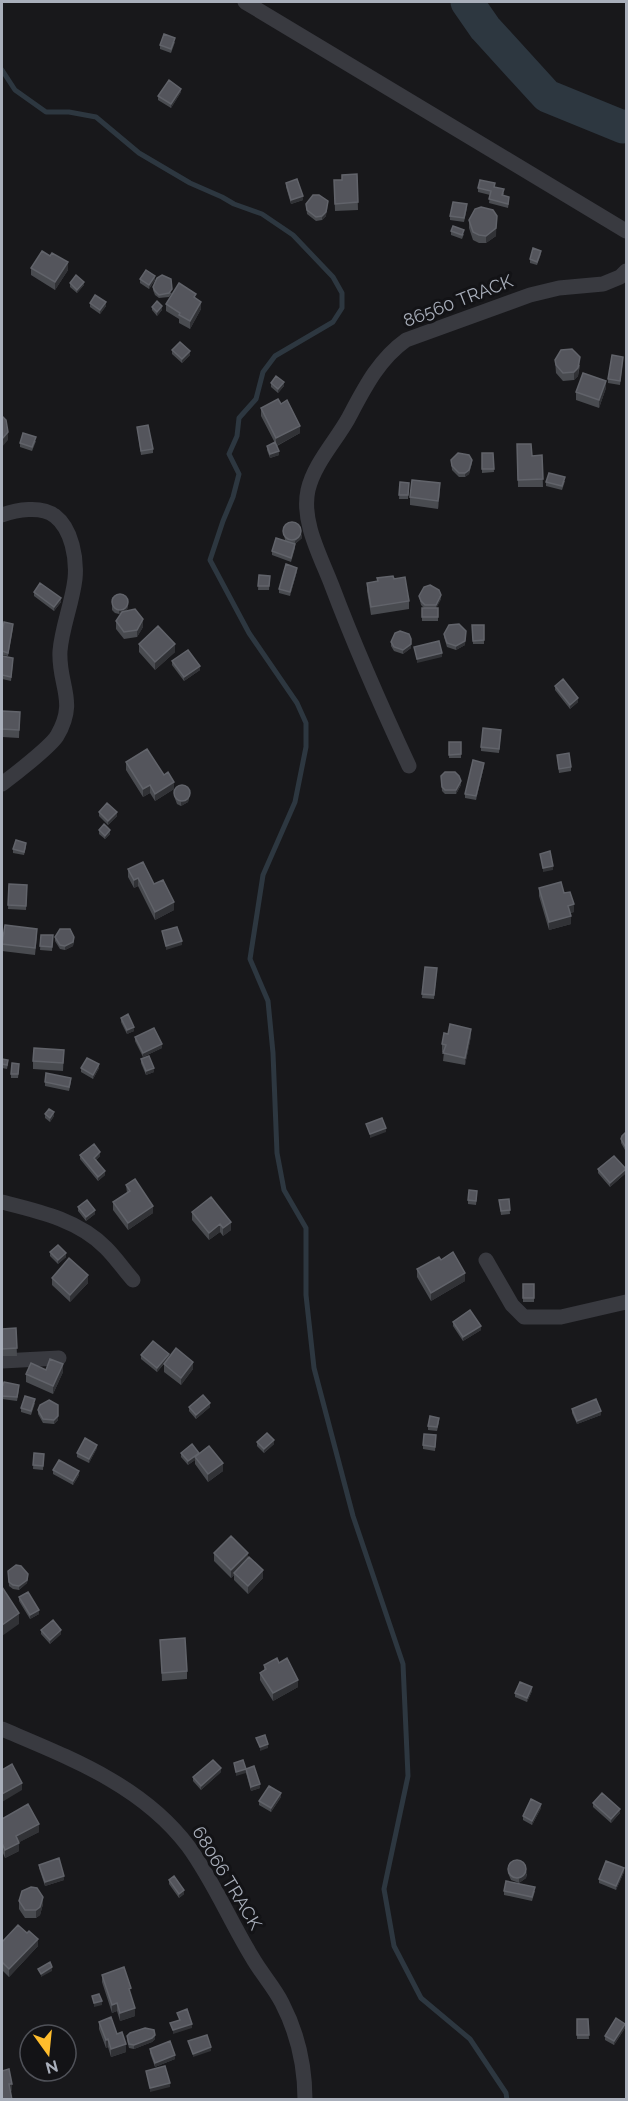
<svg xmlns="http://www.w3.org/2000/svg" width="628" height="2101" font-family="Raleway,sans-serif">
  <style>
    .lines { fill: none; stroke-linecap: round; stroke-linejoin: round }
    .stream { stroke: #2d3740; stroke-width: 5 }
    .river { stroke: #2d3740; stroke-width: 33 }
    .street { stroke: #393a40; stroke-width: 15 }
    .wall { fill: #494b50 }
    .shaded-wall { fill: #313236 }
    .building { fill: #54555c; stroke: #61636a; stroke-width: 1.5 }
    .labels { text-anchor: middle; stroke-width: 6; stroke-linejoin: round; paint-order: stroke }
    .street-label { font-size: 18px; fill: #a9afbb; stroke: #131316 }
  </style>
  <rect width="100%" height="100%" fill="#18181b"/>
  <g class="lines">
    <!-- stream -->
    <path class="stream" d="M2 70 15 90 46 112H69L96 117 139 153 190 183 222 197 234 204 262 214 293 235 333 277 342 293V308L333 322 275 356 263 372 256 399 239 418 237 436 229 454 239 474 233 497 223 521 210 560 249 633 297 703 306 723V747L295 802 263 875 250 959 268 1001 273 1053 277 1153 284 1190 306 1228V1295L314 1368 353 1516 403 1664 408 1776 384 1889 394 1946 421 1998 470 2039 506 2093 507 2100"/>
    <!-- river -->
    <path class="river" d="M467 2 485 28 547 96 623 127 626 126"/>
    <!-- street -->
    <path class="street" d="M245 2 626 231
      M2 515C16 510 41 505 55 516 72 529 77 559 75 579 72 604 62 627 60 651 58 685 78 701 57 736 50 747 14 775 2 784
      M409 766C381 706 355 647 332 586 321 557 301 522 308 490 314 464 335 442 348 419 364 389 378 360 406 340L530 295 559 288 603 284 620 277 626 271
      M2 1202C38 1211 79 1220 106 1248 116 1258 124 1270 133 1280
      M486 1260 512 1305 524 1317H561L626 1302
      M2 1361 59 1358
      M2 1729C70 1758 142 1785 188 1846 213 1880 230 1921 252 1957 261 1973 274 1987 282 2003 297 2032 305 2067 305 2100"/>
  </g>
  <!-- wall -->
  <path class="wall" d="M175 42 171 53 160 49V45Z
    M181 92 171 108 158 100V96Z
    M357 174 358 210 335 211 334 180H342Z
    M286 183 303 200 291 204 286 187Z
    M495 187 504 193 503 196 509 201 508 208 489 203 490 195 478 192V188Z
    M306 204 326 216 322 220 316 221 307 214Z
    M467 208 464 222 450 220V216Z
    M469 220 496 236 486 243H479L473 240 469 228Z
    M451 231 464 234 462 239 451 235Z
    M541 254 537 265 530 263V259Z
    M31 268 68 270 55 290 31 275Z
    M140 279 155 280 149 289 140 283Z
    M70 283 84 285 77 293 70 287Z
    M153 287 172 293 169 297 159 298 155 295 153 290Z
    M196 299 201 309 190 329 179 323V319L166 311V304Z
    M90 303 106 306 100 314 90 307Z
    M152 307 162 310 157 316 152 310Z
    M172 350 190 355 182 363 172 354Z
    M555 360 580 365 578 376 574 380 563 381 556 373Z
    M623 360 620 385 608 383V379Z
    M271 383 284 386 278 393 271 387Z
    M606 388 599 408 576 400V392Z
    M261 408 300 433 277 446 279 455 270 458 267 450V446L275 443 261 416Z
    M137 427 153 449V453L141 455Z
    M36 441 32 451 20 447V443Z
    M517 444 532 456 542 455 543 487H518Z
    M482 453H493L494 472 482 473Z
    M451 460 472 463 469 474 465 477H459L452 470Z
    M565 481 562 490 546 486V482Z
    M400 482 409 483 408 499H399Z
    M440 491 438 509 410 505V497Z
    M283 528 302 538 295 544V548L291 562 272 555V551L285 540Z
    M297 571 290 596 279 593V589Z
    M259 575 270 576 269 590H258Z
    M377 578 394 579 409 601V609L371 615 367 591V583L377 582Z
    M34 592 61 602 54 611 34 596Z
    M419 596 441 599 436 608H438V621H422V608H424L421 605Z
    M112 597 128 606 127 610 125 611 143 627 137 637 124 639 116 629V621L121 614H119L115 613 112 610Z
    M472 625H484V644H473Z
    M13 628 8 656 2 655V632Z
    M444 634 465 645 456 650 447 647 444 637Z
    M411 639V648L403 654 394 651 391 646V642Z
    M139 644 175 652 155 670 139 652Z
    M2 656 13 662 11 681 2 679Z
    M172 661 200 670 184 681 172 665Z
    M555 686 578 702 570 709 555 690Z
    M2 711 20 712 19 738 2 737Z
    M501 733 499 753 481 751V747Z
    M449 742H461V758H449Z
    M557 755 571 767V771L559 773Z
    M126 762 174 789 155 801 150 793 143 797 126 770Z
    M484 766 476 800 465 798V794Z
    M441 776 461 785 456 794H445L442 791Z
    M174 792 190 794 188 802 181 806 177 804 174 796Z
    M99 812 117 816 108 825 99 816Z
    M99 830 110 834 105 839 99 834Z
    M26 847 24 855 13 853V849Z
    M128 869 174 910 155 920 138 886 134 888 128 877Z
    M9 884 27 885 26 910 8 909Z
    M539 888 564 893 574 912 570 913 571 924 549 930 539 896Z
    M41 935H53L52 951 40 950Z
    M37 936 35 955 2 951V944Z
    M55 937 74 941 73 946 65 950 60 949 55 941Z
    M425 967 437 968 434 999 422 998Z
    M121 1018 134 1031 127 1034 121 1022Z
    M471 1036 465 1065 443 1061 444 1052H442V1044Z
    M135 1037 162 1048 143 1057 135 1041Z
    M64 1050 63 1071 33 1069V1061Z
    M2 1059 8 1064 7 1069 2 1068Z
    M141 1059 154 1072 146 1075 141 1063Z
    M19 1068 18 1078H11V1074Z
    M81 1068H99L93 1079 81 1072Z
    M45 1082H71L69 1091 45 1086Z
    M45 1114 54 1116 50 1122 45 1118Z
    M627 1133V1150H625L621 1143V1139Z
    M80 1155 100 1156 96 1160 105 1175 98 1181 80 1159Z
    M598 1169 626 1173 610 1187 598 1173Z
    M126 1185 153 1213 128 1230 113 1210V1202L127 1193Z
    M477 1195 476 1205 468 1204V1200Z
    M509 1199 510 1214 501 1215 499 1200Z
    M78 1207 95 1214 86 1221 78 1211Z
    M192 1212 231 1230 223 1236 220 1232 209 1240 192 1220Z
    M50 1252 66 1257 58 1264 50 1256Z
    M441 1260 465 1281 431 1301 417 1277V1269Z
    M52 1278 88 1283 70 1302 52 1285Z
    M523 1284H534V1302H523Z
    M453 1322 481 1330 463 1341 453 1326Z
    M16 1328 17 1356H2V1329Z
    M141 1355 169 1357 193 1369 181 1385 164 1372V1364L157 1372 141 1359Z
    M46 1370 63 1372 53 1394 26 1382V1374Z
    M2 1385 19 1389 17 1401 2 1399Z
    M35 1403 31 1415 21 1412V1408Z
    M58 1405V1420L54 1424 43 1423 38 1414V1410Z
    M189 1407H210L196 1419 189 1411Z
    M572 1409 601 1415 577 1424 572 1413Z
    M439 1422 437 1431 428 1430V1426Z
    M436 1439 435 1451 423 1449V1445Z
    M257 1442 274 1444 264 1453 257 1446Z
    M97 1448 89 1463 77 1457V1453Z
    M34 1453 44 1454 43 1470 33 1469Z
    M181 1453H199L223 1471 208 1482 195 1464V1460L188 1465 181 1457Z
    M53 1470 79 1475 73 1485 53 1474Z
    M214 1553 248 1558 263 1578 248 1594 234 1580V1575L231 1578 214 1561Z
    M8 1571 28 1578 27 1583 19 1590 13 1589 9 1586Z
    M19 1597 39 1614 30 1619 19 1601Z
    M41 1630 61 1634 50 1644 41 1634Z
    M160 1640 187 1671V1679L162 1681Z
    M264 1665 298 1687 273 1701 260 1680V1673L264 1670Z
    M532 1691 527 1702 515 1697V1693Z
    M246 1769 260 1788 251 1791 246 1773Z
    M221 1772 201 1790 193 1781V1777Z
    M281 1797 271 1812 259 1805V1801Z
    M593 1803 620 1813 611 1823 593 1807Z
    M541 1808 532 1825 523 1820V1816Z
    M2 1819 39 1832 19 1842V1851L5 1858 2 1851Z
    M39 1865 64 1880 45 1886 39 1868Z
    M508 1869 527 1874 526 1878 519 1883 511 1880 508 1873Z
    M624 1872 616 1890 599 1883V1879Z
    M169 1880 184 1894 179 1898 169 1884Z
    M504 1891H535L532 1901 504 1895Z
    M19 1901 43 1904 40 1915 36 1918H25L19 1909Z
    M27 1933 38 1946 9 1977 2 1970V1942Z
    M102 1975 131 1995 135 2016 120 2021 117 2011 112 2013 102 1982Z
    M577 2019H588L589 2039H577Z
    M99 2022 117 2034 126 2052 111 2057 108 2047 106 2048 99 2029Z
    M625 2028 614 2045 605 2040V2036Z
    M127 2036 155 2039 152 2042 134 2049 129 2048 127 2040Z
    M150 2049 175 2059 155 2067 150 2053Z"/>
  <!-- shaded-wall -->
  <path class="shaded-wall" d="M181 89V92L171 108V104Z
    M303 196V200L291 204V200Z
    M328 205 326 216 322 220V216Z
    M497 216 496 236 486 243V236Z
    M68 262V270L55 290V282Z
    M155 276V280L149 289V285Z
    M84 282V285L77 293V290Z
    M106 302V306L100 314V310Z
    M201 302V309L190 329V321Z
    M162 306V310L157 316V312Z
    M190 351V355L182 363V359Z
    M580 357 578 376 574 380V372Z
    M606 381V388L599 408V400Z
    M284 382V386L278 393V389Z
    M300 426V433L276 446V438Z
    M8 432V440L2 447V439Z
    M279 451V455L270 458V454Z
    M472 460 469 474 465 477V473Z
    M440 483V491L438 509V501Z
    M302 534V538L295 544V541Z
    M297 568V571L290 596V592Z
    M441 595V599L436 609V605Z
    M61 598V602L54 611V607Z
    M128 602 127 610 119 614V610Z
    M143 619V627L137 637V630Z
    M466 635 465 645 456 650V646Z
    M175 644V652L155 670V662Z
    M411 644V648L403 654V650Z
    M442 653V657L417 663V659Z
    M200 666V670L184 681V677Z
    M578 698V702L570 709V705Z
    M484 763V766L476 800V796Z
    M461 781V785L456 794V790Z
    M174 782V789L155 801V794Z
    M150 785V793L143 797V789Z
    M190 790 188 802 181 806V802Z
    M117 812V816L108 825V821Z
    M110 830V834L105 839V836Z
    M553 866V870L543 872V868Z
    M138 878V886L134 888V880Z
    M174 902V910L155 920V912Z
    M574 904V912L568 913V906Z
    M571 916V924L549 930V922Z
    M74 937 73 946 65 950V946Z
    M182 941V945L166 950V946Z
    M134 1027V1031L127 1034V1030Z
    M471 1029V1036L465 1065V1058Z
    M162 1044V1048L143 1057V1053Z
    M99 1064V1068L93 1079V1075Z
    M154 1068V1072L146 1075V1071Z
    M54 1112V1116L50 1122V1118Z
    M386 1128V1132L370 1138V1134Z
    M100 1152V1156L94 1162V1158Z
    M626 1169V1173L610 1187V1183Z
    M105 1171V1175L98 1181V1177Z
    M153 1206V1213L128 1230V1223Z
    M95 1210V1214L86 1221V1217Z
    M231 1222V1230L223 1236V1228Z
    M220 1224V1232L209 1240V1233Z
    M66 1253V1257L58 1264V1260Z
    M465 1273V1281L431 1301V1293Z
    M88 1275V1283L70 1302V1295Z
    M481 1326V1330L463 1341V1337Z
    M169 1354V1358L157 1372V1368Z
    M193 1362V1369L181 1385V1378Z
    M63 1364V1372L53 1394V1386Z
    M210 1403V1407L196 1419V1415Z
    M601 1411V1415L577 1424V1421Z
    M58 1416V1420L54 1424V1420Z
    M274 1440V1444L264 1453V1449Z
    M97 1445V1448L89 1463V1459Z
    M199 1453 195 1457V1460L188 1465V1461Z
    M223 1463V1471L208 1482V1474Z
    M79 1471V1475L73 1485V1481Z
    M248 1553V1561L234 1573V1575L231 1578V1570Z
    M263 1570V1578L248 1594V1586Z
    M28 1574 27 1583 19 1590V1586Z
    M39 1610V1614L30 1619V1615Z
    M19 1613V1624L2 1636V1625Z
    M61 1630V1634L50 1644V1640Z
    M298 1680V1687L273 1701V1693Z
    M532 1687V1691L527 1702V1698Z
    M268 1744V1748L260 1751V1747Z
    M221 1768V1772L201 1790V1786Z
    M246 1769V1773L236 1776V1772Z
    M22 1783V1790L2 1802V1794Z
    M260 1784V1788L251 1791V1787Z
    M281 1793V1797L271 1812V1808Z
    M541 1804V1808L532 1825V1821Z
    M620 1809V1813L611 1823V1819Z
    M39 1824V1832L16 1844V1836Z
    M19 1843V1851L5 1858V1850Z
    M624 1868V1872L616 1890V1886Z
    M527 1871 526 1878 519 1883V1879Z
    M64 1876V1880L45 1886V1882Z
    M184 1890V1894L179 1898V1894Z
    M43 1897V1904L40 1915 36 1918V1910Z
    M38 1939V1946L9 1977V1969Z
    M52 1967V1971L41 1977V1974Z
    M102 2001V2005L94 2007V2003Z
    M117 2003V2011L112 2013V2005Z
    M135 2008V2016L120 2021V2013Z
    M192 2024V2028L173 2034V2030Z
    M625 2024V2028L614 2045V2041Z
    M155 2035V2039L152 2042 134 2049V2045Z
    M108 2039V2047L106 2048V2040Z
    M126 2044V2052L111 2057V2049Z
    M211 2047V2051L193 2057V2054Z
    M175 2055V2059L155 2067V2063Z
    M170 2083V2087L150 2092V2088Z
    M9 2084H12V2091L9 2092Z"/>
  <!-- building -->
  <path class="building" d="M164 34 175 38 171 49 160 45Z
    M169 80 181 89 171 104 158 96Z
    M357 174 358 202 335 204 334 180H342V175Z
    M297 179 303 196 291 200 286 183Z
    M480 180 495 183 494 187 504 189 502 195 509 197 508 204 489 199 491 191 478 188Z
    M313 195H319L328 201 326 212 322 216 316 217 307 210 306 204Z
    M453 202 467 204 464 218 450 216Z
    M481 207 493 210 497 216 496 228 486 236 479 235 473 232 469 220 475 209Z
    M453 226 464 230 462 235 451 231Z
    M533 248 541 251 537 262 530 259Z
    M42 251 50 256 52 253 68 262 55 282 31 268Z
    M146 270 155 276 149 285 140 279Z
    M76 275 84 282 77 290 70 283Z
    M162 275 171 279 172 289 169 293 159 295 155 291 153 287 157 278Z
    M179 283 196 294 194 297 201 302 190 321 179 315 180 313 166 304Z
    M95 295 106 302 100 310 90 303Z
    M157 301 162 306 157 312 152 307Z
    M180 342 190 351 182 359 172 350Z
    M572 349 580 357 578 368 574 372 563 373 556 365 555 360 561 350Z
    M612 355 623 357 620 381 608 379Z
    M583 373 606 381 599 400 576 392Z
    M276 376 284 382 278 389 271 383Z
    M278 399 281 404 287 400 300 426 276 438 261 408Z
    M2 416 6 420 8 432 2 439Z
    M148 425 153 449 141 451 137 427Z
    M23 433 36 437 32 447 20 443Z
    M275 442 279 451 270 454 267 446Z
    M517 444H531L532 456 542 455 543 479 518 480Z
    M458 453 469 455 472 460 469 470 465 473H459L452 466 451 460Z
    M482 453H493L494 469H482Z
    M549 473 565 477 562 486 546 482Z
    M412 480 440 483 438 501 410 497Z
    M400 482 409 483 408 495H399Z
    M283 531a9 9 0 1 1 18 0a9 9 0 1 1-18 0Z
    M276 538 295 544 291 558 272 551Z
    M286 564 297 568 290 592 279 589Z
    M259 575 270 576 269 586H258Z
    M393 576 394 579 405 577 409 601 371 607 367 583 378 581 377 578Z
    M40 583 61 598 54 607 34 592Z
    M430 585 439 590 441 595 436 605H425L421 601 419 596 424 587Z
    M112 602a8 8 0 1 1 16 0a8 8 0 1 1-16 0Z
    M422 608H438V617H422Z
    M135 609 143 619 137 630 124 632 116 621 122 612Z
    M4 622 13 624 8 653 2 651V632Z
    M459 624 466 631 465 641 456 646 447 643 444 634 449 625Z
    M472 625H484V640L473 641Z
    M158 626 175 644 155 662 139 644Z
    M400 631 409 634 411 639V644L403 650 394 647 391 642 395 633Z
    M439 641 442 653 417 659 414 647Z
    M188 650 200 666 184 677 172 661Z
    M2 656 13 658 11 677 2 675Z
    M563 679 578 698 570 705 555 686Z
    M2 711 20 712 19 730 2 729Z
    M483 728 501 730 499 749 481 747Z
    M449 742H461V754L449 755Z
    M147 749 164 775 168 772 174 782 155 794 150 785 143 789 126 762Z
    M569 753 571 767 559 769 557 755Z
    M473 760 484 763 476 796 465 794Z
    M445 772H455L459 776 461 781 456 790H445L442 787 441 776Z
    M174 793a8 8 0 1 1 16 0a8 8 0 1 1-16 0Z
    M107 803 117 812 108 821 99 812Z
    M104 824 110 830 105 836 99 830Z
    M16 840 26 843 24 852 13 849Z
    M550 851 553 866 543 868 540 854Z
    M143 862 154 884 163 880 174 902 155 912 138 878 134 880 128 869Z
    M561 882 564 893 570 892 574 904 568 906 571 916 549 922 539 888Z
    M9 884 27 885 26 906 8 905Z
    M5 925 37 929 35 948 2 944Z
    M177 927 182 941 166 946 162 931Z
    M60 929H70L74 937 73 942 65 946 60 945 55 937Z
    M41 935H53L52 947 40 946Z
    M425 967 437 968 434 995 422 994Z
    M128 1014 134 1027 127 1030 121 1018Z
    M450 1024 471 1029 465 1058 443 1053 446 1045 442 1044 444 1033 448 1034Z
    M154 1028 162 1044 143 1053 135 1037Z
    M34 1048 64 1050 63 1063 33 1061Z
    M149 1056 154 1068 146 1071 141 1059Z
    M87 1058 99 1064 93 1075 81 1068Z
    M2 1059 8 1060 7 1065 2 1064Z
    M12 1063 19 1064 18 1074H11Z
    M46 1073 71 1078 69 1087 45 1082Z
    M49 1109 54 1112 50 1118 45 1114Z
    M382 1118 386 1128 370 1134 366 1124Z
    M625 1133H627V1146H625L621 1139 622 1136Z
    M94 1144 100 1152 94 1158 105 1171 98 1177 80 1155Z
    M614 1156 626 1169 610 1183 598 1169Z
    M135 1179 153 1206 128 1223 113 1202 130 1191 126 1185Z
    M469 1190 477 1191 476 1201 468 1200Z
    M211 1197 231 1222 223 1228 220 1224 209 1233 192 1212Z
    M509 1199 510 1210 501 1211 499 1200Z
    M87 1200 95 1210 86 1217 78 1207Z
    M58 1245 66 1253 58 1260 50 1252Z
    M453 1252 465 1273 431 1293 417 1269 439 1257 441 1260Z
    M69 1258 88 1275 70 1295 52 1278Z
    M523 1284H534V1298H523Z
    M470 1310 481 1326 463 1337 453 1322Z
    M16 1328 17 1348 2 1349V1329Z
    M153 1341 169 1354 157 1368 141 1355Z
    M176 1348 193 1362 181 1378 164 1364Z
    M50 1359 63 1364 53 1386 26 1374 31 1363 46 1370Z
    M4 1382 19 1385 17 1397 2 1396V1385H3Z
    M203 1395 210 1403 196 1415 189 1407Z
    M25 1396 35 1399 31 1411 21 1408Z
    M596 1399 601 1411 577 1421 572 1409Z
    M49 1400 58 1405V1416L54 1420 43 1419 38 1410 40 1405Z
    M430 1416 439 1418 437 1427 428 1426Z
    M267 1433 274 1440 264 1449 257 1442Z
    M424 1434 436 1435 435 1447 423 1445Z
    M85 1438 97 1445 89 1459 77 1453Z
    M192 1444 199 1453 188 1461 181 1453Z
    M209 1446 223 1463 208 1474 195 1457Z
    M34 1453 44 1454 43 1466 33 1465Z
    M59 1460 79 1471 73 1481 53 1470Z
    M231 1536 248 1553 231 1570 214 1553Z
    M249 1557 263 1570 248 1586 234 1573Z
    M16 1565 21 1566 28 1574 27 1580 19 1586 13 1585 9 1582 8 1571Z
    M2 1587 19 1613 2 1625Z
    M28 1592 39 1610 30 1615 19 1597Z
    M53 1620 61 1630 50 1640 41 1630Z
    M185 1638 187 1671 162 1673 160 1640Z
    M277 1658 279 1663 287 1658 298 1680 273 1693 260 1673 266 1669 264 1665Z
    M520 1682 532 1687 527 1698 515 1693Z
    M265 1735 268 1744 260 1747 256 1738Z
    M213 1760 221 1768 201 1786 193 1777Z
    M243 1760 246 1769 236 1772 234 1763Z
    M12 1764 22 1783 2 1794V1770Z
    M254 1766 260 1784 251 1787 246 1769Z
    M269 1786 281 1793 271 1808 259 1801Z
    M602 1793 620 1809 611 1819 593 1803Z
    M531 1799 541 1804 532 1821 523 1816Z
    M28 1804 39 1824 16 1836 19 1843 5 1850 2 1843V1819Z
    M59 1858 64 1876 45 1882 39 1865Z
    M508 1869a9 9 0 1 1 18 0a9 9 0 1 1-18 0Z
    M606 1861 624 1868 616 1886 599 1879Z
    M174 1876 184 1890 179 1894 169 1880Z
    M506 1881 535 1887 532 1897 504 1891Z
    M31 1887 37 1888 43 1897 40 1907 36 1910H25L19 1901 22 1891Z
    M18 1925 27 1933 29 1931 38 1939 9 1969 2 1962V1942Z
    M50 1962 52 1967 41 1974 38 1969Z
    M124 1967 131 1988 129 1989 135 2008 120 2013 117 2003 112 2005 102 1975Z
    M99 1994 102 2001 94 2003 92 1996Z
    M187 2009 192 2024 173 2030 170 2023 180 2020 177 2013Z
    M111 2017 117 2034 122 2032 126 2044 111 2049 108 2039 106 2040 99 2022Z
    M616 2018 625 2024 614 2041 605 2036Z
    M577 2019H588L589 2035H577Z
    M145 2028 154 2030 155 2035 152 2038 134 2045 129 2044 127 2036 130 2033Z
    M207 2035 211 2047 193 2054 188 2041Z
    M170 2041 175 2055 155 2063 150 2049Z
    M165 2066 170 2083 150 2088 146 2071Z
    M9 2069 12 2084H9L12 2100H2V2071Z"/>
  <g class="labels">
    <!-- street labels -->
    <g class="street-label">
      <text transform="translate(458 301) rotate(-21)" y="6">86560 TRACK</text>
      <text transform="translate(227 1878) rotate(59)" y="6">68066 TRACK</text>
    </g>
  </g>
  <!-- border -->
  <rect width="628" height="2101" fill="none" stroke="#a9afbb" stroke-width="6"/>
  <!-- north arrow -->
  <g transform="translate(48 2053) rotate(165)"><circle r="28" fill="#131316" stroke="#4f5158" stroke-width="1.5"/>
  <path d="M0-4.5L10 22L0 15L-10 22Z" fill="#ffbd2c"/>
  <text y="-9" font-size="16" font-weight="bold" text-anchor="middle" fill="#a9afbb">N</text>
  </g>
</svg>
